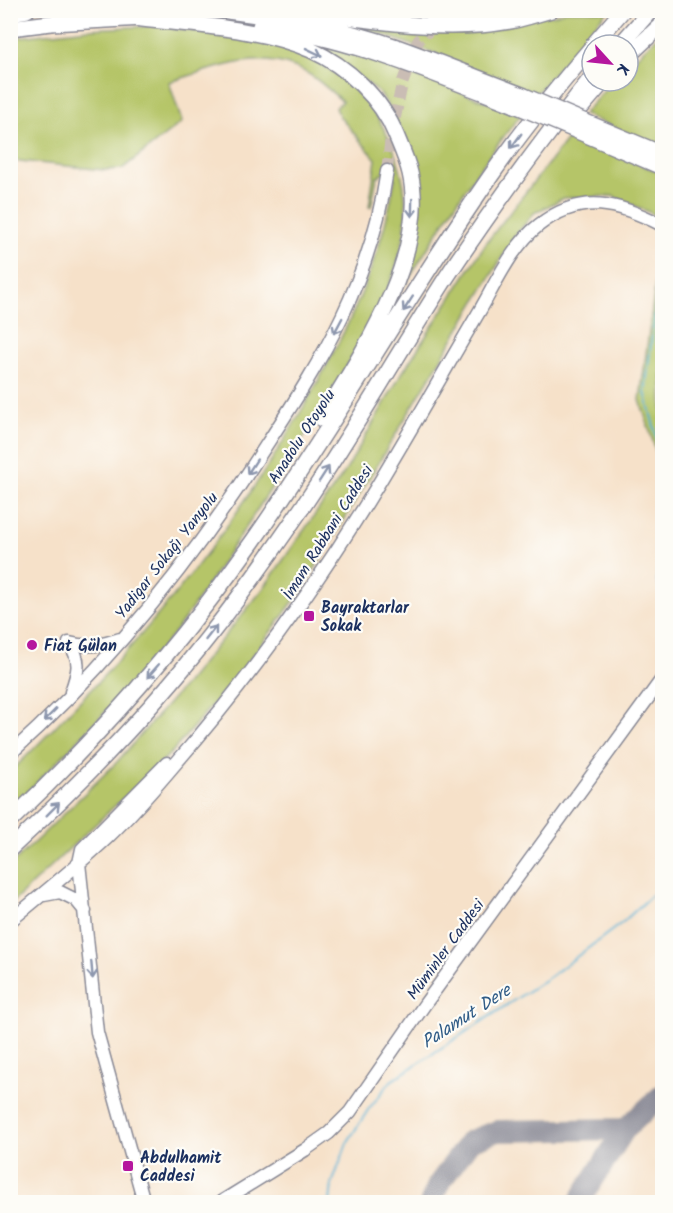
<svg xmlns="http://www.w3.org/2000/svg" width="673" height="1213" font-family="Kalam,sans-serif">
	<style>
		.green { fill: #b5c568; stroke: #687a63; stroke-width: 1.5 }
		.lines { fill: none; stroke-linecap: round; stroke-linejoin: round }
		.stream { stroke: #56b0d4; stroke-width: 2 }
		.taxiway { stroke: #888894; stroke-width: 22 }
		.secondary-tunnel { stroke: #cabdb4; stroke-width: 12; stroke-dasharray: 12 6; stroke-linecap: butt }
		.secondary-casing { stroke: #888894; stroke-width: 15 }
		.highway-casing { stroke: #888894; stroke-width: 18 }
		.secondary { stroke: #fff; stroke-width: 12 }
		.highway { stroke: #fff; stroke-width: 15 }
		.highway-bridge-casing { stroke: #888894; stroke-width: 18; stroke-linecap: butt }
		.highway-bridge { stroke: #fff; stroke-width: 15 }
		.oneway { stroke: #8d97ae }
		.poi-dot { fill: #b5179e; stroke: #fdfcf7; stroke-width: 2 }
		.labels { text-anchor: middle; stroke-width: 4.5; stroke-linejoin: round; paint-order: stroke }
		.street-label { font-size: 16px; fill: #1b2f5e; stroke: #fdfcf7 }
		.poi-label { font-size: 16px; font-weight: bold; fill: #1b2f5e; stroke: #fdfcf7; text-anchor: start }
		.water-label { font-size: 18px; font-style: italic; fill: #305c87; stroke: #fdfcf7 }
	</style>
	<rect width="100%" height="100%" fill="#fdfcf7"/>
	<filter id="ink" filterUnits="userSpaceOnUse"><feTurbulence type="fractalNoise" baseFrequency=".0167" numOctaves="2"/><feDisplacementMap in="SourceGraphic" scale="12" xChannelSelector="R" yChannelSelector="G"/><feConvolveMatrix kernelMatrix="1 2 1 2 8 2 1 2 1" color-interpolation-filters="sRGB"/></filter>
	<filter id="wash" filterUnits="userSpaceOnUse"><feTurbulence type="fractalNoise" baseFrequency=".008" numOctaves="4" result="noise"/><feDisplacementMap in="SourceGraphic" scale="24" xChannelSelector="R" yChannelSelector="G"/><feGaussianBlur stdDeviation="1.35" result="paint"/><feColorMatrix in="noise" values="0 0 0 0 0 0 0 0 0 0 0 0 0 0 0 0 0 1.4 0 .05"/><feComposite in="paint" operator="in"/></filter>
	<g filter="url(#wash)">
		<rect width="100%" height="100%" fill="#f6e1c9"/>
		<path class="green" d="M432,10L437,11H534C476,25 415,17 356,11Z
			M565,11H607L536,94L437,56V54L381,34L349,26V23L554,15Z
			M153,26C213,34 284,37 335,73C383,107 411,170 405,228C400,278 363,338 338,381C305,438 268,494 231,549C213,576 196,605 176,630C126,694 67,751 11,809V771C34,750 55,726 77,704C168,611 243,514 307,401C349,327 380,264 395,179L391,174L381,173L379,177H377L371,207H369L376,159L340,117L336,108L342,101C328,89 314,75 297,68C254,50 211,70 169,82L182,122L122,169L104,170L11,160V38L88,29Z
			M662,32V149L583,114L613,81H628V65Z
			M310,43C382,61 451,88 521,115C477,168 441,226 405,285L416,248L419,211L416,169L406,139L382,96L370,85Z
			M569,137L662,173V218L613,196L564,198L534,213L515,236L302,590L246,665L173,751L11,904V865L116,763L187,682L263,589L346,470L399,378L486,243Z
			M662,233V471L640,400Z"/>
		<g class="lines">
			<path class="stream" d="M662,257L645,392L662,458
				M662,512L657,581L662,593
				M330,1202L332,1184L347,1143L368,1110L391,1081L551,976L623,922L662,886"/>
			<path class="taxiway" d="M625,1129L662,1095
				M431,1202L438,1185L470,1141L497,1131L625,1129L579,1202"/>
		</g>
	</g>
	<g filter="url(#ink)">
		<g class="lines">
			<path class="secondary-tunnel" d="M387,171L391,136L402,84L418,41L450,10"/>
			<g class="secondary-casing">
				<path id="secondary" d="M69,643C82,661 78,672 71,692
					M69,643C88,648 102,645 120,639
					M10,754C109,665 194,558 265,447C324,357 371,280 387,171
					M44,895L60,892L76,900L85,911
					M10,921C43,894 76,867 107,838C131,815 154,789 176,763C248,681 310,594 368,501C406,439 442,375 479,312C496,283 512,246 539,225C581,192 619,203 662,225
					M144,1202L97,1032L79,863L82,849L167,763
					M221,1202L305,1150L329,1133L350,1112L425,1004L662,679"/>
			</g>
			<g class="highway-casing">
				<path id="highway" d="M219,10C278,17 338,27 394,46C437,61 479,79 522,95
					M295,10C365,19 441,34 511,21C525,18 538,14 551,10
					M10,13L27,10
					M133,18C190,25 259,27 311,50C347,66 382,99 396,135C401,147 407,160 410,173C429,253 362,354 322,419
					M260,26C349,37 432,73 515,105
					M10,28L51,23L144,18
					M593,45L623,10
					M620,45L651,10
					M628,56L662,24
					M573,117L604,81
					M583,121L662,154
					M575,130L662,167
					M10,821C100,736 182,642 253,541C336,423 407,296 490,177C521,132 556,89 592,47
					M10,849C81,783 150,712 210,635C243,593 274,549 304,505C354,431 398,353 446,278C492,208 541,142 592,77"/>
			</g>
			<use href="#secondary" class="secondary"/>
			<use href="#highway" class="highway"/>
			<g class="highway-bridge-casing">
				<path id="highway-bridge" d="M522,95L583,121
					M515,105L575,130"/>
			</g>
			<use href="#highway-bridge" class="highway-bridge"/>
		</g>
		<defs><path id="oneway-shaft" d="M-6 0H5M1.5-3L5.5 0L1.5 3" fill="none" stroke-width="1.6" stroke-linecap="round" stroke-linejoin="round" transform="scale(1.5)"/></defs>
		<g class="oneway">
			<use href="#oneway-shaft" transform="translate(314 52) rotate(26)"/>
			<use href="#oneway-shaft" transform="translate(516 141) rotate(126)"/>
			<use href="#oneway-shaft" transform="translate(412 208) rotate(91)"/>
			<use href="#oneway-shaft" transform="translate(408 304) rotate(123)"/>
			<use href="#oneway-shaft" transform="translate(338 326) rotate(118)"/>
			<use href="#oneway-shaft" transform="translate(252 467) rotate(123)"/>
			<use href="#oneway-shaft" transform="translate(324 474) rotate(-57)"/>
			<use href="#oneway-shaft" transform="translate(211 633) rotate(-52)"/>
			<use href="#oneway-shaft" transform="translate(153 671) rotate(131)"/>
			<use href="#oneway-shaft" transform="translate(50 715) rotate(135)"/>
			<use href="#oneway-shaft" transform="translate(53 809) rotate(-45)"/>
			<use href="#oneway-shaft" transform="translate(92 970) rotate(85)"/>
		</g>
	</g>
	<g class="poi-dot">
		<rect x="303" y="610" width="12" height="12" rx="3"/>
		<circle cx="32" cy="645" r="6"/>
		<rect x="122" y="1160" width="12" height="12" rx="3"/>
	</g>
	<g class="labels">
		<g class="street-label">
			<text transform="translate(301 436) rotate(-57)" y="6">Anadolu Otoyolu</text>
			<text transform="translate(327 532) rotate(-58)" y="6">İmam Rabbani Caddesi</text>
			<text transform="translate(166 555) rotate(-52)" y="6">Yadigar Sokağı Yanyolu</text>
			<text transform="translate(445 949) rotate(-54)" y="6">Müminler Caddesi</text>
		</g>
		<g class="poi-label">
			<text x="321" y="613">Bayraktarlar<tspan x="321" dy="18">Sokak</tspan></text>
			<text x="44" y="651">Fiat Gülan</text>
			<text x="140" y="1163">Abdulhamit<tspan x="140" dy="18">Caddesi</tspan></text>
		</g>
		<g class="water-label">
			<text transform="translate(466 1016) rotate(-33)" y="6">Palamut Dere</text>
		</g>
	</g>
	<rect width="673" height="1213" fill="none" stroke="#fdfcf7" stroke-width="36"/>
	<g transform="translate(610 63) rotate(117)"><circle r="28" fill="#fdfcf7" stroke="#a3aaba" stroke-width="1.5"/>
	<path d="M0-4.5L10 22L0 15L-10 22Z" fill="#b5179e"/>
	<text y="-9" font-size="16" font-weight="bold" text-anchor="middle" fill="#1b2f5e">K</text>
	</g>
</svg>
